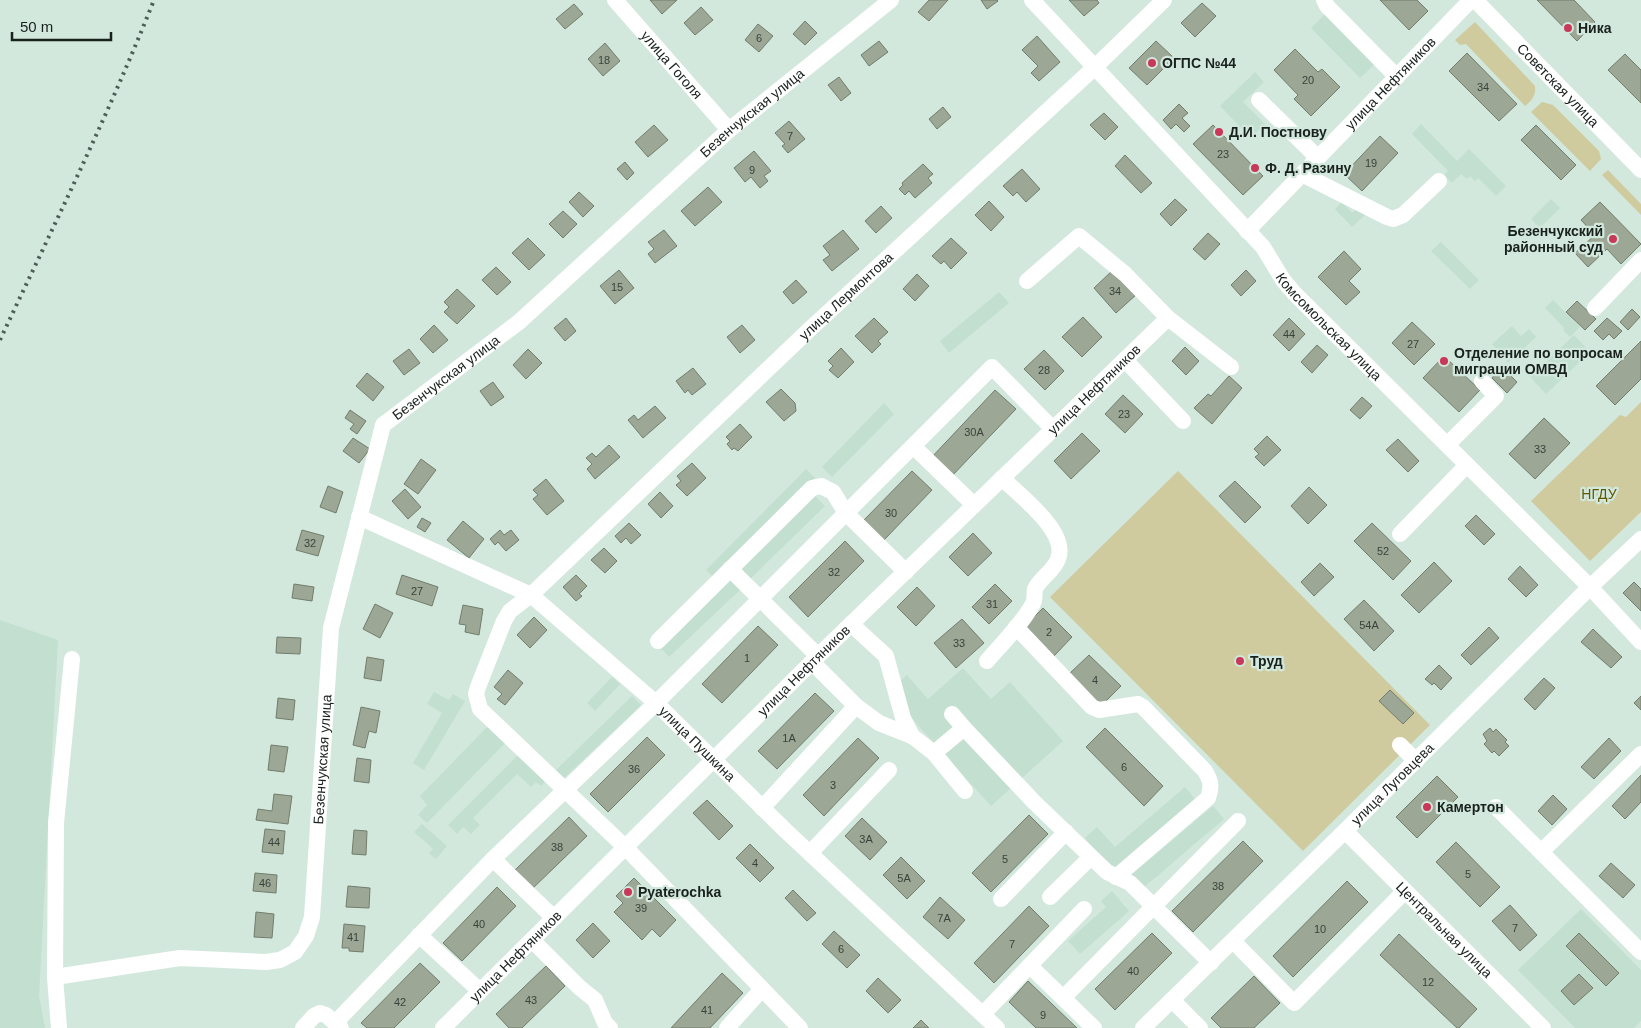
<svg xmlns="http://www.w3.org/2000/svg" width="1641" height="1028" font-family="Arial,sans-serif">
	<style>
		.built { fill: #c2dfd0 }
		.green { fill: #cfcb9f }
		.building { fill: #9ca796; stroke: #727d6c }
		.lines { fill: none; stroke-linecap: round; stroke-linejoin: round }
		.minor { stroke: #fff; stroke-width: 16 }
		.rail { stroke: #4f5b55; stroke-width: 4; stroke-dasharray: 2.5 5; stroke-linecap: butt }
		.poi-dot { fill: #c83859; stroke: #d2e8dd; stroke-width: 2 }
		.labels { text-anchor: middle; stroke-width: 4.5; stroke-linejoin: round; paint-order: stroke }
		.number-label { font-size: 11px; fill: #3a423b }
		.poi-label { font-size: 14px; font-weight: bold; fill: #19211d; stroke: #d2e8dd; text-anchor: start }
		.street-label { font-size: 14px; fill: #19211d; stroke: #d2e8dd }
		.park-label { font-size: 14px; fill: #615900; stroke: #d2e8dd }
	</style>
	<rect width="100%" height="100%" fill="#d2e8dd"/>
	<path class="built" d="M1326,13L1376,63L1360,78L1311,28Z
		M1255,72L1264,82L1243,102L1265,124L1251,138L1220,106Z
		M1421,124L1457,161L1469,149L1506,186L1496,196L1478,178L1475,181L1470,176L1467,179L1461,174L1452,183L1444,175L1448,171L1412,134Z
		M1551,199L1560,208L1540,228L1531,219Z
		M1342,202L1352,213L1358,208L1365,215L1352,227L1335,209Z
		M1441,242L1479,280L1470,289L1431,251Z
		M999,292L1009,303L949,353L940,341Z
		M1553,300L1580,327L1570,337L1563,330L1564,328L1545,308Z
		M1512,326L1521,336L1529,329L1536,337L1508,363L1492,344Z
		M1574,335L1590,352L1546,394L1530,377Z
		M884,403L894,414L832,477L822,467Z
		M806,469L815,478L716,579L706,570Z
		M814,495L825,506L748,581L737,570Z
		M731,577L742,588L669,657L659,646Z
		M0,620L58,640L39,996L45,1028H0Z
		M963,668L991,699L1010,682L1063,741L991,806L888,692L907,675L928,699Z
		M612,677L620,684L595,711L587,703Z
		M434,692L449,700L453,694L465,701L424,770L413,763L442,713L427,704Z
		M632,696L641,705L564,778L556,770Z
		M490,724L507,741L427,823L418,815L427,805L420,796Z
		M520,753L547,780L541,786L536,782L531,787L517,774L473,818L480,825L471,834L463,827L457,834L448,825Z
		M1185,787L1196,800L1114,871L1085,838L1097,827L1115,847Z
		M1213,806L1224,819L1142,889L1131,875Z
		M422,824L447,846L436,859L429,853L433,849L414,832Z
		M1112,891L1129,911L1080,954L1068,941L1106,907L1101,901Z
		M1581,909L1641,970V1021L1634,1028H1575L1518,970Z"/>
	<path class="green" d="M1475,22L1535,86C1536,96 1532,100 1525,106L1466,44L1460,45L1455,40Z
		M1542,102L1553,105L1599,151L1601,159L1590,171L1531,112Z
		M1608,170L1641,204V215L1602,175Z
		M1641,402V512L1590,561L1531,501L1620,415L1626,417Z
		M1178,471L1430,725L1303,851L1050,597Z"/>
	<path class="building" d="M650,0H677L662,14Z
		M929,0H948L929,21L918,12Z
		M981,0H997L998,1L987,9Z
		M1069,0H1097L1099,3L1084,16Z
		M1380,0H1417L1428,11L1409,30Z
		M1537,0H1574L1595,22L1577,41Z
		M1202,3L1216,16L1195,37L1181,23Z
		M574,4L583,14L565,29L556,19Z
		M701,7L713,20L695,35L684,23Z
		M805,21L817,33L805,45L793,34Z
		M758,24L773,36L759,52L745,40Z
		M1037,36L1060,62L1039,81L1031,73L1038,66L1022,50Z
		M879,41L888,52L869,66L861,55Z
		M1156,41L1174,58L1147,85L1129,68Z
		M605,43L620,61L603,76L588,59Z
		M1295,49L1318,72L1322,69L1340,87L1311,116L1294,99L1298,95L1274,70Z
		M1467,53L1517,104L1499,121L1449,71Z
		M1625,54L1641,70V103L1608,70Z
		M839,77L851,93L841,101L828,85Z
		M1179,104L1188,113L1182,118L1190,126L1184,132L1176,124L1171,129L1163,120Z
		M943,107L951,117L937,129L929,119Z
		M1104,113L1118,127L1105,140L1090,125Z
		M789,121L805,139L788,153L782,146L785,144L775,133Z
		M654,125L668,140L648,157L635,142Z
		M1213,125L1263,176L1243,195L1193,144Z
		M1536,125L1576,165L1561,180L1521,140Z
		M1380,136L1398,153L1362,191L1344,174Z
		M754,151L771,171L764,176L768,181L760,188L751,177L745,182L734,168Z
		M1125,155L1152,183L1141,193L1115,166Z
		M625,162L634,173L627,180L617,169Z
		M923,164L933,174L928,178L932,183L915,198L909,191L905,195L899,189L903,185L902,183Z
		M1022,169L1040,189L1026,202L1017,192L1013,196L1003,186Z
		M708,187L722,202L695,226L681,211Z
		M579,192L594,206L583,217L569,202Z
		M1175,199L1187,210L1171,226L1160,214Z
		M989,201L1004,217L991,231L975,215Z
		M1600,202L1641,244L1621,264L1607,249L1588,267L1575,253L1595,235L1581,220Z
		M881,206L892,218L876,233L865,221Z
		M563,211L577,224L563,238L549,224Z
		M664,230L677,246L655,263L648,254L654,249L648,242Z
		M843,230L859,249L832,271L823,260L830,255L823,246Z
		M1208,233L1220,244L1205,260L1193,249Z
		M528,238L545,255L529,270L512,253Z
		M951,238L967,253L951,269L944,261L941,264L932,256Z
		M1344,251L1361,269L1349,281L1360,292L1346,305L1318,277Z
		M496,267L511,282L497,295L482,280Z
		M1114,269L1137,294L1116,313L1094,288Z
		M619,270L634,288L615,304L600,286Z
		M1246,270L1256,281L1241,296L1231,285Z
		M917,274L929,286L915,301L903,289Z
		M796,280L807,292L793,304L783,292Z
		M457,289L475,306L457,324L444,312L449,307L444,302Z
		M1577,301L1596,319L1585,330L1566,312Z
		M1632,309L1640,317L1628,330L1620,322Z
		M1083,317L1102,337L1082,357L1062,337Z
		M566,318L576,331L565,341L554,328Z
		M874,318L888,332L878,341L881,344L872,353L855,336Z
		M1289,318L1305,334L1289,351L1273,335Z
		M1607,318L1622,331L1614,339L1609,334L1603,340L1594,331Z
		M1412,322L1435,344L1414,365L1392,343Z
		M434,325L448,340L433,353L420,339Z
		M742,325L755,340L740,353L727,337Z
		M1641,341V379L1615,405L1596,386Z
		M1317,345L1328,355L1312,373L1301,362Z
		M1185,347L1199,361L1186,375L1172,361Z
		M841,348L854,362L838,378L829,370L833,366L828,361Z
		M409,349L420,363L404,375L393,361Z
		M528,349L542,363L526,379L513,365Z
		M1044,350L1064,371L1045,390L1024,369Z
		M1444,356L1480,390L1459,412L1423,378Z
		M1502,367L1517,382L1507,393L1492,378Z
		M693,368L706,384L692,395L688,390L685,393L676,381Z
		M367,373L384,387L373,401L356,386Z
		M1229,376L1242,388L1212,424L1194,408L1208,394L1211,396Z
		M493,382L504,397L491,406L480,391Z
		M781,389L795,403L796,411L784,421L766,402Z
		M995,390L1016,409L950,478L930,459Z
		M1123,395L1143,414L1125,433L1105,414Z
		M1362,397L1372,406L1360,419L1350,410Z
		M655,406L666,418L643,438L628,420L634,415L638,420Z
		M350,410L366,421L357,434L350,429L354,424L345,418Z
		M1544,418L1570,443L1535,479L1509,454Z
		M740,424L752,437L738,451L734,448L732,450L727,444L730,441L726,437Z
		M1082,433L1100,451L1071,479L1054,461Z
		M1267,436L1281,450L1264,466L1255,457L1259,454L1254,449Z
		M353,438L370,449L359,463L343,451Z
		M1398,439L1419,461L1408,472L1386,450Z
		M609,445L620,457L595,479L587,469L592,464L586,458L592,453L596,457Z
		M421,459L436,470L418,494L404,484Z
		M692,463L706,478L687,496L676,485L681,481L677,476Z
		M912,471L932,490L884,540L864,520Z
		M546,479L564,501L547,515L533,499L538,495L533,490Z
		M1235,481L1261,507L1245,523L1219,496Z
		M328,486L343,492L336,513L320,507Z
		M1309,487L1327,505L1308,524L1291,506Z
		M405,489L421,507L408,519L392,501Z
		M660,492L673,506L661,518L648,504Z
		M1476,515L1495,534L1484,545L1465,526Z
		M422,518L431,523L425,532L417,527Z
		M463,521L484,539L469,558L447,540Z
		M629,523L641,535L631,544L626,538L621,543L615,536Z
		M1372,523L1411,561L1393,580L1354,541Z
		M302,530L324,536L318,556L296,550Z
		M500,530L504,535L511,530L519,540L506,551L498,542L495,545L490,539Z
		M973,533L992,553L968,576L949,557Z
		M845,541L864,561L808,617L789,597Z
		M604,548L617,561L605,573L591,560Z
		M1434,562L1452,581L1419,613L1401,595Z
		M1320,563L1334,577L1314,596L1301,582Z
		M1520,566L1538,585L1526,597L1508,579Z
		M402,575L438,587L432,606L396,594Z
		M576,575L587,586L579,594L582,596L576,601L563,587Z
		M1634,582L1641,589V611L1623,593Z
		M294,584L314,587L312,601L292,598Z
		M995,584L1012,601L989,624L972,607Z
		M917,587L935,606L916,626L897,607Z
		M1364,600L1394,631L1374,651L1344,619Z
		M375,604L393,613L380,638L363,629Z
		M463,605L483,609L479,635L465,632L466,625L459,624Z
		M1043,608L1072,637L1054,656L1025,626Z
		M534,617L547,630L530,648L517,635Z
		M962,619L984,643L956,668L934,643Z
		M758,626L778,645L722,703L702,684Z
		M1489,627L1499,638L1471,665L1461,655Z
		M1593,629L1622,657L1611,668L1581,642Z
		M277,637L301,638L300,654L276,653Z
		M1089,655L1121,686L1101,706L1069,674Z
		M367,657L384,660L381,681L364,678Z
		M1439,665L1452,678L1441,690L1434,683L1432,685L1425,679Z
		M508,670L523,683L505,705L497,699L502,694L494,687Z
		M1544,678L1555,688L1535,710L1524,699Z
		M1390,690L1414,713L1403,724L1379,701Z
		M815,693L834,711L777,769L758,751Z
		M1641,696V710L1634,703Z
		M278,698L295,700L293,720L276,718Z
		M361,707L380,711L376,733L369,731L365,748L353,745Z
		M1105,728L1163,786L1144,806L1086,747Z
		M1490,728L1493,732L1496,729L1507,740L1505,742L1509,746L1499,756L1494,751L1492,753L1484,744L1487,741L1483,734Z
		M647,737L665,755L608,812L590,794Z
		M858,738L879,758L824,816L803,795Z
		M1609,738L1621,751L1594,779L1581,767Z
		M271,745L288,747L284,772L268,770Z
		M357,758L371,760L369,783L354,781Z
		M1641,775V802L1625,819L1612,806Z
		M1437,776L1458,797L1417,838L1396,817Z
		M274,794L292,796L288,824L256,820L258,809L272,811Z
		M1553,795L1567,809L1552,825L1538,811Z
		M707,800L733,826L719,840L693,813Z
		M1029,815L1048,834L991,892L972,873Z
		M569,817L587,836L531,890L513,872Z
		M862,818L887,842L870,860L845,836Z
		M265,829L285,831L283,854L262,852Z
		M354,830L367,831L366,855L352,854Z
		M1243,841L1263,861L1193,932L1172,911Z
		M1456,842L1500,887L1480,907L1436,862Z
		M750,844L774,868L760,882L736,858Z
		M901,857L925,881L907,899L883,875Z
		M1611,863L1635,885L1623,898L1599,876Z
		M255,873L277,875L276,893L253,891Z
		M634,878L676,920L660,937L652,929L642,940L614,912L623,903L616,896Z
		M1347,881L1368,902L1293,977L1273,956Z
		M348,886L370,888L369,908L346,907Z
		M497,887L516,906L462,961L443,943Z
		M793,890L816,913L807,921L785,898Z
		M940,897L965,920L948,939L923,917Z
		M1510,905L1537,935L1520,951L1492,921Z
		M1029,906L1049,926L994,983L974,963Z
		M256,912L274,914L272,938L254,937Z
		M593,923L610,941L593,958L576,940Z
		M344,924L365,926L363,952L349,951V948H342Z
		M834,931L860,955L847,968L822,944Z
		M1152,933L1172,953L1115,1010L1095,989Z
		M1579,933L1619,973L1606,986L1566,946Z
		M1399,934L1477,1009L1459,1028H1457L1380,955Z
		M420,963L440,982L394,1028H367L361,1023Z
		M546,966L565,986L522,1028H509L496,1014Z
		M722,973L743,993L710,1028H671Z
		M1579,974L1593,988L1574,1005L1561,991Z
		M1254,976L1280,1003L1254,1028H1221L1211,1018Z
		M878,978L901,1000L888,1013L866,991Z
		M1028,981L1077,1028H1036L1009,1002Z
		M921,1020L929,1028H913Z"/>
	<g class="lines">
		<g class="minor">
			<path id="s1" d="M615,0L729,130"/>
			<path id="s2" d="M1032,0L1263,247L1283,280L1294,293L1590,587L1641,642"/>
			<path d="M1324,0L1327,6L1397,77"/>
			<path id="s3" d="M1475,0L1641,170"/>
			<path d="M1259,100L1318,158"/>
			<path d="M1302,174L1387,217L1393,219L1403,215L1439,181"/>
			<path id="s4" d="M1247,231L1471,0"/>
			<path d="M1027,281L1079,236L1125,274L1168,318L1231,367"/>
			<path d="M1595,308L1641,260"/>
			<path d="M1125,360L1183,421"/>
			<path d="M1447,445L1496,396L1482,381"/>
			<path d="M913,446L974,505"/>
			<path id="s5" d="M359,517L531,595L656,703L786,831L997,1028"/>
			<path d="M1400,534L1467,465"/>
			<path d="M730,569L818,656"/>
			<path d="M851,624L886,656L903,718L912,736L934,753L964,728L952,714"/>
			<path d="M1016,627L1092,707L1099,710L1138,704L1143,707L1205,771C1211,781 1212,787 1208,798L1116,877"/>
			<path d="M658,641L812,488L821,486L833,492L846,513L906,572"/>
			<path d="M987,661C999,647 1029,616 1034,601C1035,597 1034,593 1035,589C1040,578 1054,571 1058,559C1069,532 1019,495 1002,478"/>
			<path d="M856,706L879,723L912,736"/>
			<path d="M964,728L1035,803L1107,872L1130,883L1211,963"/>
			<path d="M1400,745L1416,761"/>
			<path d="M934,753L965,791"/>
			<path d="M1496,807L1641,952"/>
			<path d="M762,808L856,706L812,662"/>
			<path id="s6" d="M1345,831L1543,1028"/>
			<path d="M1541,852L1641,754"/>
			<path d="M810,853L889,770"/>
			<path d="M493,859L554,918"/>
			<path d="M1050,897L1091,857"/>
			<path d="M1001,899L1066,832"/>
			<path d="M419,935L480,991"/>
			<path d="M532,940L579,987L595,1000L605,1023L610,1028"/>
			<path d="M1233,941L1294,1003L1405,891"/>
			<path d="M1030,966L1063,998"/>
			<path id="s7" d="M55,977L180,958L266,962L280,960L295,952L306,936L312,917L331,628L383,425L519,322L729,130L891,0"/>
			<path d="M1172,1000L1200,1028"/>
			<path d="M983,1014L1084,909"/>
			<path d="M335,1023L493,859L656,703L992,367L1053,429"/>
			<path d="M59,1028L55,977L56,823L72,659"/>
			<path d="M303,1028L314,1016L320,1013L326,1015L341,1028"/>
			<path id="s8" d="M443,1028L818,656L1168,318"/>
			<path d="M727,1028L762,989"/>
			<path id="s9" d="M800,1028L626,848L480,709L476,694L478,687L504,621L510,611L531,595L810,329L1094,68L1164,0"/>
			<path d="M1094,1028L1063,998L1238,821"/>
			<path id="s10" d="M1143,1028L1345,831L1590,587L1641,539"/>
		</g>
		<path class="rail" d="M0,340C53,227 108,116 154,0"/>
	</g>
	<g class="poi-dot">
		<circle cx="1568" cy="28" r="5"/>
		<circle cx="1152" cy="63" r="5"/>
		<circle cx="1219" cy="132" r="5"/>
		<circle cx="1255" cy="168" r="5"/>
		<circle cx="1613" cy="239" r="5"/>
		<circle cx="1444" cy="361" r="5"/>
		<circle cx="1240" cy="661" r="5"/>
		<circle cx="1427" cy="807" r="5"/>
		<circle cx="628" cy="892" r="5"/>
	</g>
	<g class="labels">
		<g class="number-label">
			<text x="759" y="42">6</text>
			<text x="604" y="64">18</text>
			<text x="1308" y="84">20</text>
			<text x="1483" y="91">34</text>
			<text x="790" y="140">7</text>
			<text x="1223" y="158">23</text>
			<text x="1371" y="167">19</text>
			<text x="752" y="174">9</text>
			<text x="617" y="291">15</text>
			<text x="1115" y="295">34</text>
			<text x="1289" y="338">44</text>
			<text x="1413" y="348">27</text>
			<text x="1044" y="374">28</text>
			<text x="1124" y="418">23</text>
			<text x="974" y="436">30А</text>
			<text x="1540" y="453">33</text>
			<text x="891" y="517">30</text>
			<text x="310" y="547">32</text>
			<text x="1383" y="555">52</text>
			<text x="834" y="576">32</text>
			<text x="417" y="595">27</text>
			<text x="992" y="608">31</text>
			<text x="1369" y="629">54А</text>
			<text x="1049" y="636">2</text>
			<text x="959" y="647">33</text>
			<text x="747" y="662">1</text>
			<text x="1095" y="684">4</text>
			<text x="789" y="742">1А</text>
			<text x="1124" y="771">6</text>
			<text x="634" y="773">36</text>
			<text x="833" y="789">3</text>
			<text x="866" y="843">3А</text>
			<text x="274" y="846">44</text>
			<text x="557" y="851">38</text>
			<text x="1005" y="863">5</text>
			<text x="755" y="867">4</text>
			<text x="1468" y="878">5</text>
			<text x="904" y="882">5А</text>
			<text x="265" y="887">46</text>
			<text x="1218" y="890">38</text>
			<text x="641" y="912">39</text>
			<text x="944" y="922">7А</text>
			<text x="479" y="928">40</text>
			<text x="1515" y="932">7</text>
			<text x="1320" y="933">10</text>
			<text x="353" y="941">41</text>
			<text x="1012" y="948">7</text>
			<text x="841" y="953">6</text>
			<text x="1133" y="975">40</text>
			<text x="1428" y="986">12</text>
			<text x="531" y="1004">43</text>
			<text x="400" y="1006">42</text>
			<text x="707" y="1014">41</text>
			<text x="1043" y="1019">9</text>
		</g>
		<g class="poi-label">
			<text x="1578" y="33">Ника</text>
			<text x="1162" y="68">ОГПС №44</text>
			<text x="1229" y="137">Д.И. Постнову</text>
			<text x="1265" y="173">Ф. Д. Разину</text>
			<text x="1603" y="236" text-anchor="end">Безенчукский<tspan x="1603" dy="16">районный суд</tspan></text>
			<text x="1454" y="358">Отделение по вопросам<tspan x="1454" dy="16">миграции ОМВД</tspan></text>
			<text x="1250" y="666">Труд</text>
			<text x="1437" y="812">Камертон</text>
			<text x="638" y="897">Pyaterochka</text>
		</g>
		<g class="street-label">
			<text dy="5" stroke="none"><textPath href="#s1" startOffset="86">улица Гоголя</textPath></text>
			<text dy="5" stroke="none"><textPath href="#s4" startOffset="206">улица Нефтяников</textPath></text>
			<text dy="5" stroke="none"><textPath href="#s3" startOffset="119">Советская улица</textPath></text>
			<text dy="5" stroke="none"><textPath href="#s7" startOffset="1266">Безенчукская улица</textPath></text>
			<text dy="5" stroke="none"><textPath href="#s9" startOffset="1018">улица Лермонтова</textPath></text>
			<text dy="5" stroke="none"><textPath href="#s2" startOffset="442">Комсомольская улица</textPath></text>
			<text dy="5" stroke="none"><textPath href="#s7" startOffset="861">Безенчукская улица</textPath></text>
			<text dy="5" stroke="none"><textPath href="#s8" startOffset="912">улица Нефтяников</textPath></text>
			<text dy="5" stroke="none"><textPath href="#s8" startOffset="508">улица Нефтяников</textPath></text>
			<text dy="5" stroke="none"><textPath href="#s5" startOffset="412">улица Пушкина</textPath></text>
			<text dy="5" stroke="none"><textPath href="#s7" startOffset="441">Безенчукская улица</textPath></text>
			<text dy="5" stroke="none"><textPath href="#s10" startOffset="349">улица Луговцева</textPath></text>
			<text dy="5" stroke="none"><textPath href="#s6" startOffset="140">Центральная улица</textPath></text>
			<text dy="5" stroke="none"><textPath href="#s8" startOffset="102">улица Нефтяников</textPath></text>
		</g>
		<g class="park-label">
			<text x="1599" y="499">НГДУ</text>
		</g>
	</g>
	<path d="M12 32v8h99v-8" fill="none" stroke="#19211d" stroke-width="2.5"/>
	<text x="20" y="32" font-size="15" fill="#19211d" stroke="#d2e8dd" stroke-width="4" paint-order="stroke">50 m</text>
</svg>
